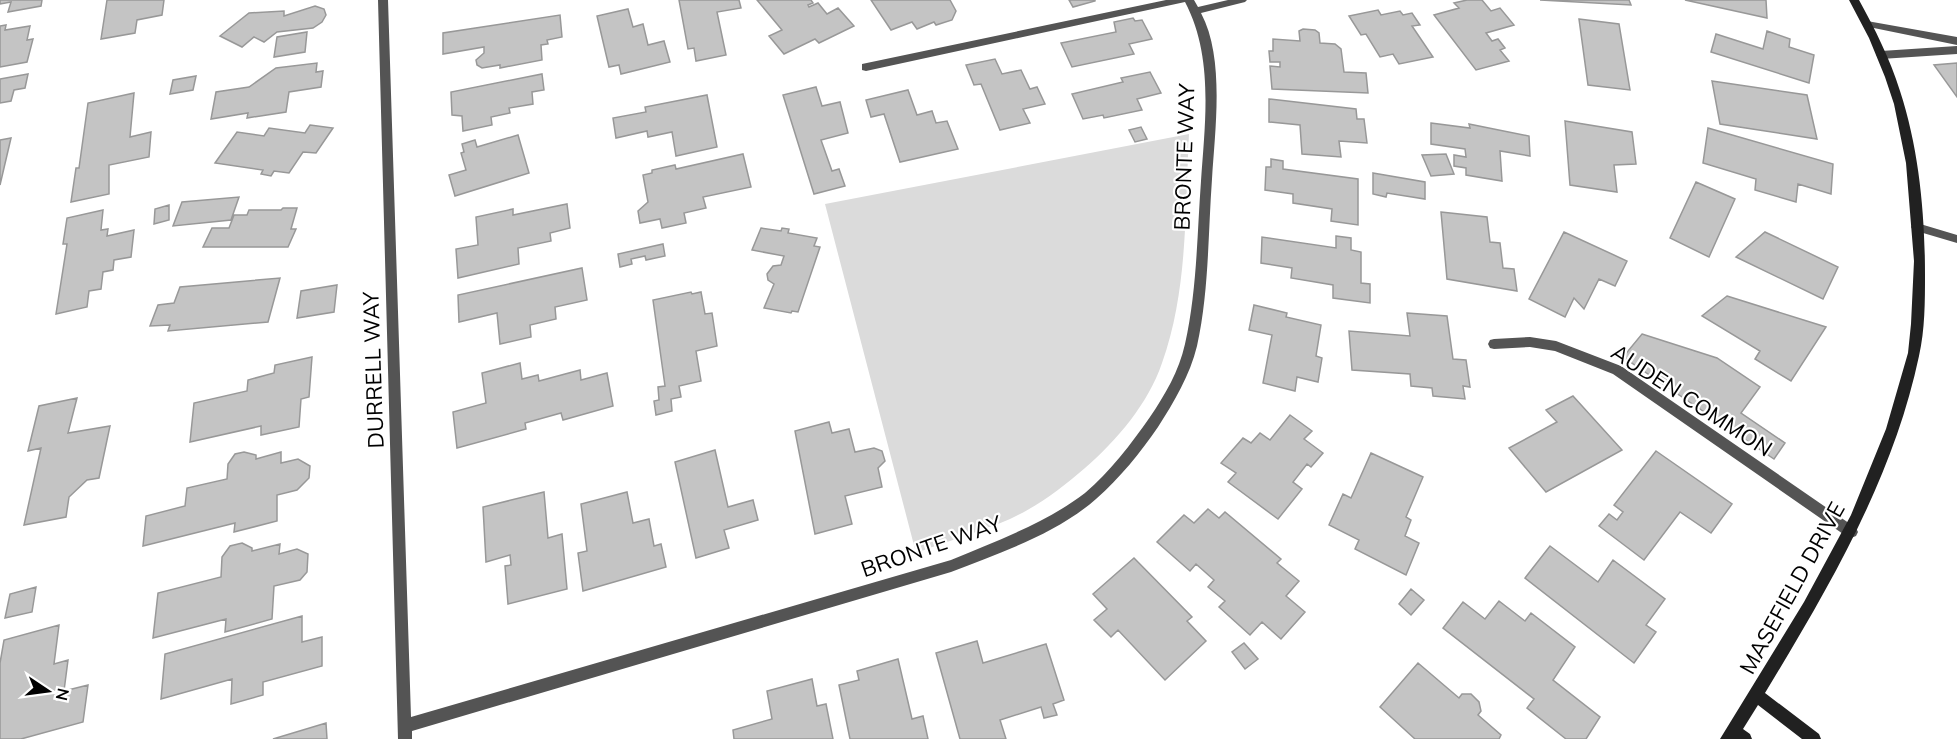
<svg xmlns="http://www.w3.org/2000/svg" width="1957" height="739" font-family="Mulish,sans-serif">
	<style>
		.green { fill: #dbdbdb }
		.building { fill: #c4c4c4; stroke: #989898; stroke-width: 1.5 }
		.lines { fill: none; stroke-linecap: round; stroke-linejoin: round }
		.lane { fill: #545454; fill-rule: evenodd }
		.street { fill: #545454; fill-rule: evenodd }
		.secondary { fill: #212121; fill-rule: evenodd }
		.labels { text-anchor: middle; stroke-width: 4.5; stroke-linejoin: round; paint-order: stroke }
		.street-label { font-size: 22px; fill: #000; stroke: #fff }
	</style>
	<rect width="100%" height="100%" fill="#fff"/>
	<path class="green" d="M1189,134C1185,209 1188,291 1162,363C1148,404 1117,440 1085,468C1062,488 1038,506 1010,519C980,532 947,541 916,553L825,204Z"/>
	<path class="building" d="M0,0H42L41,6L8,12L11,2L0,4Z
		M107,0H164L162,15L137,20L135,33L101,39Z
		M679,0H739L741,8L717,12L726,55L696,61L694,48L688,49Z
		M757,0H811L813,3L808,5L809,7L818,3L827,14L838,8L854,26L819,43L815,39L784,54L769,36L782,30Z
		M871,0H950L956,11L952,20L936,25L934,22L917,29L912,22L891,30Z
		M1069,0H1095V1L1073,7Z
		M1467,0H1482L1491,11L1500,8L1514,25L1486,33L1492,41L1498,39L1505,48L1500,50L1509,61L1476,70L1434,15L1459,8L1454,3Z
		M1540,0H1629L1631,5Z
		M1685,0H1766L1767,18Z
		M315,6L324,9L326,15L322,22L313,28L277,32L264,42L254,37L242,47L220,36L249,13L284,11V16Z
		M628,9L633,27L643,24L648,45L664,41L670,62L621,74L619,65L609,67L597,16Z
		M1378,10L1381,15L1400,11L1403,15L1412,13L1420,25L1412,26L1433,57L1399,64L1393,54L1380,57L1366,34L1361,35L1349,16Z
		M560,15L562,37L547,40L548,44L541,45L542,60L500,68V65L482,68L477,65L476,60L484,53V47L443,54V33Z
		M1133,18L1135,21L1142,20L1152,39L1129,44L1134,54L1072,67L1061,43L1116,32L1114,22Z
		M1579,19L1619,24L1630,90L1588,85Z
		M6,25L5,30L30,26L27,40L33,39L27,62L0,67V26Z
		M1303,29L1315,30L1319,33L1320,43L1335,44L1341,49L1344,72L1366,73L1368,93L1272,89L1270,66L1280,67V62H1270L1269,51H1273V39L1300,41L1299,31Z
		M1767,31L1790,39L1789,47L1814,55L1809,83L1711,52L1716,34L1763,49Z
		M307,32L305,52L274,57L277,37Z
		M995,59L1002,74L1021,70L1030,89L1037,87L1045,104L1023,109L1030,123L1000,130L981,84L974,85L966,65Z
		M317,63L316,72L323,71L321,87L289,92L286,112L247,118L248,113L211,119L216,92L249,87L276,68Z
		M1957,63V97L1934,65Z
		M1150,72L1161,93L1137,99L1142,110L1104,118L1103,115L1083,119L1072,94L1123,82L1121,78Z
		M28,74L25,88L14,90L11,101L0,103V79Z
		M542,74L544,90L532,92L533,104L509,108L510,113L491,117L492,125L463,131L462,116L452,115L451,92Z
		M196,76L193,90L170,94L173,80Z
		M1712,81L1807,95L1817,139L1720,124Z
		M816,87L822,106L840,102L848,133L821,140L832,171L839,169L845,186L814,194L783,95Z
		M908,90L917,115L932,111L936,123L947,121L958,149L900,162L884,114L871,117L866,100Z
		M134,93L130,137L151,132L149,157L109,165V194L71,202L76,168H79L88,103Z
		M707,95L717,147L676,156L672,132L648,137L647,131L616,138L613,118L646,112L645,107Z
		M1269,99L1356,109L1357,119H1364L1367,143L1339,141L1341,157L1302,154L1300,125L1269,122Z
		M1565,121L1632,132L1636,164L1614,165L1617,192L1570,185Z
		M1431,123L1470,128L1469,124L1529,136L1530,156L1500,151L1502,181L1466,175V168L1454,166V155L1466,157L1465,149L1431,144Z
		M310,125L333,128L316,153L303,152L289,173L274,171L271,176L261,174L263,170L215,163L237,132L264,136L269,128L305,133Z
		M1141,127L1147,139L1135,142L1129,130Z
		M1708,128L1833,164L1831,194L1798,184L1796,202L1755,190L1756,179L1703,163Z
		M518,135L529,173L455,196L449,175L466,170L461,153L464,152L462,144L475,140L477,147Z
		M11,138L0,185V140Z
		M743,154L751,187L703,197L706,208L684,213L686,223L662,228L660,219L640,223L638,211L648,202L643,175L652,173V170L675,165L676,169Z
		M1446,154L1454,174L1431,176L1422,155Z
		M1271,159L1283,161V169L1358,179V225L1331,221L1332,209L1293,203V194L1265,190L1266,167H1271Z
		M1373,173L1425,182V199L1387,193L1386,197L1373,194Z
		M1696,182L1735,199L1709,257L1670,238Z
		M239,197L231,220L173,226L182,202Z
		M567,204L570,228L550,233L551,241L518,248L519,264L458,278L456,249L478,245L476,217L513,209V215Z
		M169,205V220L154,224L155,209Z
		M283,208H297L291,229H296L288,247H203L212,228H229L234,215H247L249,210H281Z
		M103,210L101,230L108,229L107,236L134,230L131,257L114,260L113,270L103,272L101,289L89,291L87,307L56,314L67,244H63L67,218Z
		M1441,212L1487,217L1490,242L1500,243L1503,268L1514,269L1517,291L1447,279Z
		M761,228L781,231L782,228L789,229L788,233L817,238L814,246L820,247L798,312L792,311L791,313L764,308L774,284L768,280L767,274L773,266L781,265L784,256L752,250Z
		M1564,232L1627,261L1615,286L1599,279L1584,309L1574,298L1565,317L1529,299Z
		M1765,232L1838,267L1823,299L1736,257Z
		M1336,236L1351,238V250L1361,252V283L1370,284V303L1333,298V285L1291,278L1292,268L1261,263L1262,237L1336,248Z
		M663,244L665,256L646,260L645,256L631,259L632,264L620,267L618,254Z
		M582,268L587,300L555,307L556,319L530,325L531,337L500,344L497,313L459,322L458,295Z
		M280,278L268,322L168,331L170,325L150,326L158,305L174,303L180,287Z
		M337,285L334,312L297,318L301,291Z
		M691,292L692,294L701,292L705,314L712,313L717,346L696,351L701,381L679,386L681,397L671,399L672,411L656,415L654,401L659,400L658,387L665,386L653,300Z
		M1727,296L1826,327L1791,381L1755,359L1760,351L1702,316Z
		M1254,305L1287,313L1286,317L1321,325L1316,356L1322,358L1318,382L1297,377L1295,391L1263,383L1272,335L1249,330Z
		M1407,313L1447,316L1453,359L1466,360L1470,387L1463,386L1465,399L1433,396L1432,388L1411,386L1410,374L1352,370L1349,331L1410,336Z
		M1642,334L1717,358L1760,387L1741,413L1785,443L1774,459L1623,357Z
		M312,357L309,397L301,399L299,427L261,435V426L190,442L194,403L247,391L248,380L274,373L275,365Z
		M520,363L522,379L538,375L539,381L580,370L581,380L607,373L613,406L563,420L561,413L525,423L526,429L457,448L453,412L486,403L482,373Z
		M1573,396L1622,450L1546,492L1509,448L1557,422L1546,410Z
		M77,398L68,433L110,426L99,478L87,480L69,497L66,517L24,525L41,448L28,451L39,406Z
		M1290,415L1312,431L1304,439L1323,453L1311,467L1307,464L1293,482L1302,489L1278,519L1228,482L1236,473L1221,463L1243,438L1251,443L1260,433L1270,440Z
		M829,422L832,433L849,429L855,452L874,448L882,451L885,461L878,468L882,487L845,496L852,524L815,534L795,431Z
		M715,450L728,507L753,500L758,520L724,530L729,548L696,558L675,462Z
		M1656,451L1732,504L1711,533L1680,512L1644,560L1599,526L1609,514L1617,520L1623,512L1614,505Z
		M244,452L256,455V459L281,452V463L298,459L310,466L309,478L297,490L277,495V521L234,532L235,523L143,546L146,516L185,506L187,488L227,479L228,464L235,454Z
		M1371,453L1423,477L1406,517L1411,520L1405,536L1419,543L1406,575L1355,549L1359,540L1329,525L1343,494L1351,498Z
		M544,492L548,538L562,534L567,589L508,604L505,566L511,565L510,555L486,562L483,507Z
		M627,492L633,523L649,519L654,546L661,544L666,567L583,591L578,553L587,551L581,504Z
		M1208,509L1219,518L1225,512L1281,559L1277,563L1299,581L1286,596L1305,612L1281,639L1262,622L1250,635L1219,607L1225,601L1208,587L1214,580L1196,564L1190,571L1157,542L1184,515L1194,523Z
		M242,543L252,548V551L280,544L279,554L297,549L308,554L307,572L300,580L274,586L272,619L225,632L226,619L153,638L158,593L221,577L222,557L230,546Z
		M1550,546L1598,582L1613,560L1665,599L1646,625L1656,632L1634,663L1525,578Z
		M1134,558L1192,617L1187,621L1206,641L1165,680L1118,630L1111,637L1094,620L1107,609L1093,594Z
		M36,587L32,612L5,618L10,594Z
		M1411,589L1424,600L1411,615L1399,604Z
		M1499,601L1525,621L1531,613L1575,647L1553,680L1600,717L1586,739H1566L1527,708L1534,699L1443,628L1463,602L1485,619Z
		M302,616V642L322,637V666L263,682V695L231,704L232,679L161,699L165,654Z
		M59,625L54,664L68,660L64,691L88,685L83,722L21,739H0V663L4,640Z
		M977,641L983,663L1046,644L1064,700L1053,704L1057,715L1044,718L1041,707L1000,720L1006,739H960L936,653Z
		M1244,643L1258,659L1245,669L1232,652Z
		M898,659L912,719L923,716L928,739H850L839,685L859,680L857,671Z
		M1418,663L1459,698L1462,694H1471L1479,702L1481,711L1478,715L1501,735L1499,739H1415L1380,707Z
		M812,679L817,706L826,704L833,739H734L733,730L772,719L767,691Z
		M326,723L327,739H273Z"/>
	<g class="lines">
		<path class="lane" d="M1867,21L1957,37V45L1864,26L1862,24Z
			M1957,46V54L1881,59L1876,55L1881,51Z
			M1917,223L1957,235V243L1913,230L1911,227L1913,224Z"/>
		<path class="street" d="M378,0H388L411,717L951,560C996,541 1046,523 1085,493C1110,472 1131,444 1150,417C1165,395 1179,371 1185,344C1197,291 1197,235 1201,181C1205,122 1214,57 1185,2L866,71L862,70V64L1166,0H1194L1198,7L1228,0H1247L1245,2L1201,13C1225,58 1215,129 1212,179C1208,234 1209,292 1197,346C1190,375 1174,402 1158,427C1140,453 1120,478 1096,499C1056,534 1000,553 951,572L412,731V739H398Z
			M1530,337L1556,341L1621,366L1856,528L1858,532L1856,536L1851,538L1846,536L1613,374L1555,351L1530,347L1494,349L1490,348L1488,344L1490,340L1494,339Z"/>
		<path class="secondary" d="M1849,0H1859C1875,29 1890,59 1900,91C1919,149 1925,213 1925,275C1925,301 1925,330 1919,356C1893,479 1829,587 1765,693L1819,734L1821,739H1802L1758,705L1743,729L1750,734L1752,739H1720L1804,602L1851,515L1886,429L1908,353L1911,324L1914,261L1906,163L1894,104L1885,77L1869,38Z"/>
	</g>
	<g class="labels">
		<g class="street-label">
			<text transform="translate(1184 157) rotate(-88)" y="8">BRONTE WAY</text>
			<text transform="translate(373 370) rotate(-92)" y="8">DURRELL WAY</text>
			<text transform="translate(1692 400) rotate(33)" y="8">AUDEN COMMON</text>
			<text transform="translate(931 546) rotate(-19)" y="8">BRONTE WAY</text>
			<text transform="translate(1792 588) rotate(-61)" y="8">MASEFIELD DRIVE</text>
		</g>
	</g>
	<g transform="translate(48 691) rotate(103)" stroke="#ffffff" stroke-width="4.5" paint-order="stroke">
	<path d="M0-4.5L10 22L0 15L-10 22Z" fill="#000000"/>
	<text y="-9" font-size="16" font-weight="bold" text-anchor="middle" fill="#000000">N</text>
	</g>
</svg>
